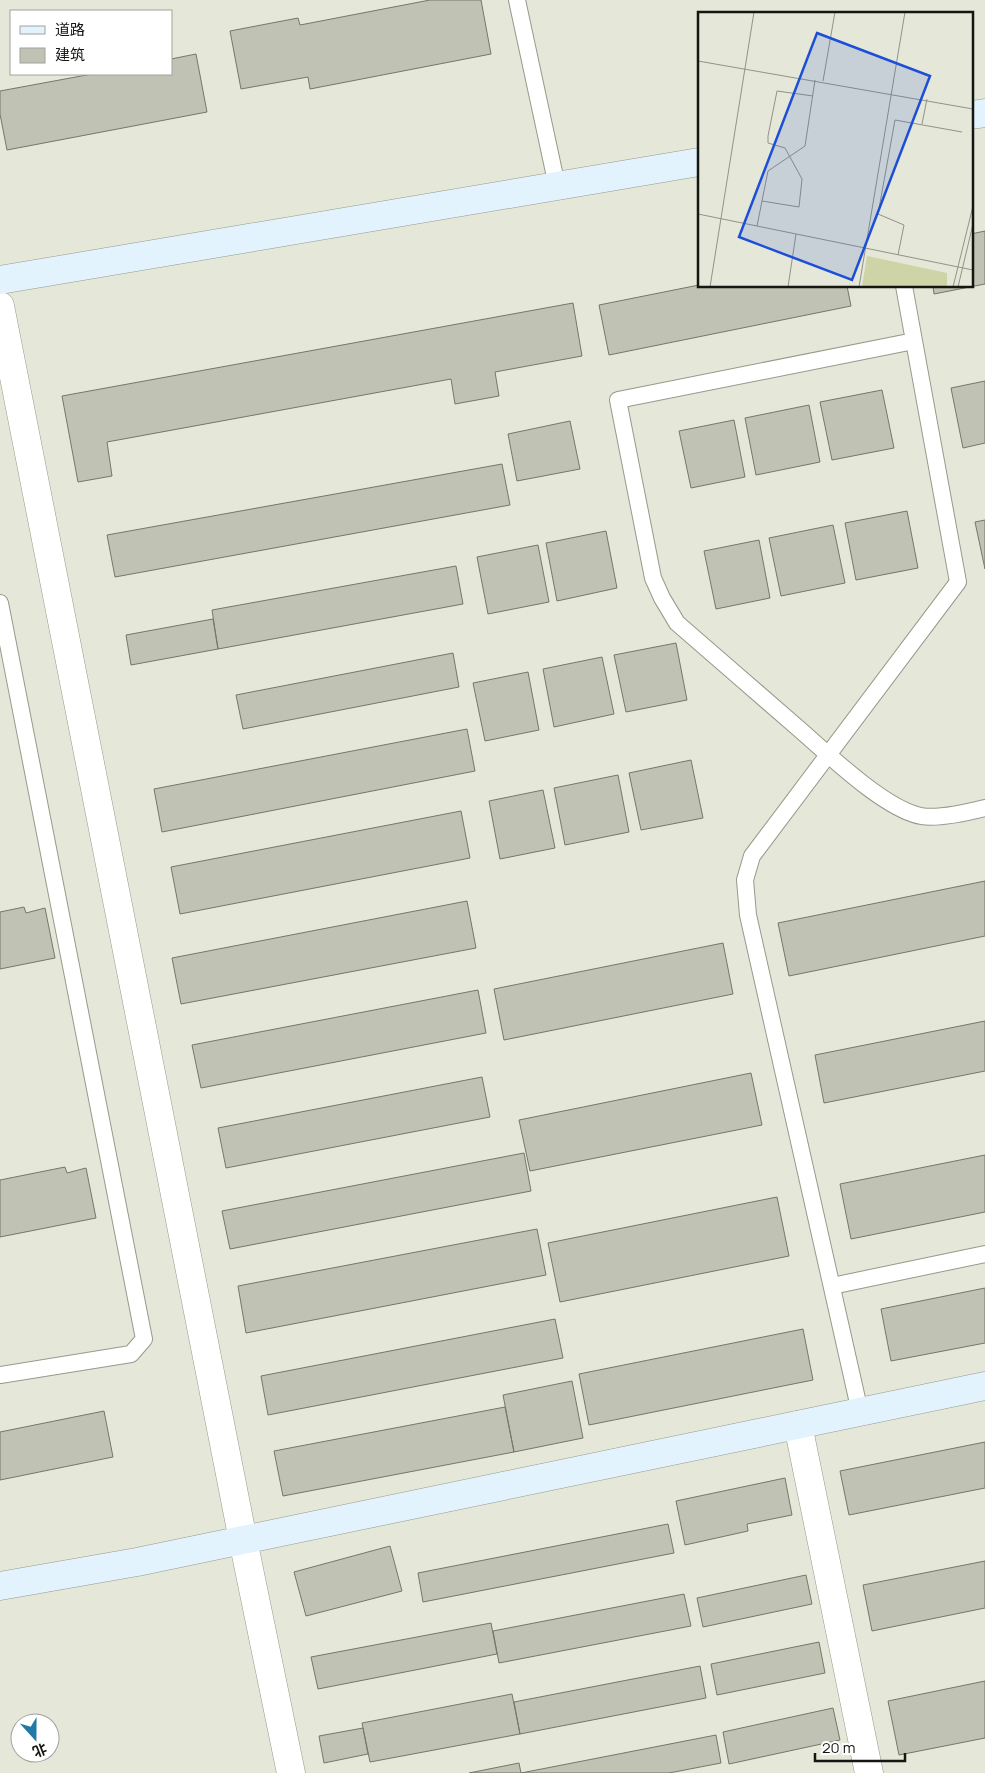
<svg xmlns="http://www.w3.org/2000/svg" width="985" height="1773" font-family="Manrope,'Noto Sans SC',sans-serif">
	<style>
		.building { fill: #c0c2b3; stroke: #757769 }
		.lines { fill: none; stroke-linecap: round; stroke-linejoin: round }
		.lane-casing { stroke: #97998b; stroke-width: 18 }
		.street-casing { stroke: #97998b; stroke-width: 29 }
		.secondary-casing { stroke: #97998b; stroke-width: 29 }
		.lane { stroke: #fff; stroke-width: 16 }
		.street { stroke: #fff; stroke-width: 28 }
		.secondary { stroke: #e3f3fe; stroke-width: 28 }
		.inset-road { fill: none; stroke: #929388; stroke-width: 1 }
		.view { fill: #1d4ed8; fill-opacity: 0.15; stroke: #1d4ed8; stroke-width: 2.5 }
		.inset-edge { fill: none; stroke: #151611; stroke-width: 2.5 }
	</style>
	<rect width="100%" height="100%" fill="#e5e7d8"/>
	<path class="building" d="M430,0H481L491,54L310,89L308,77L241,89L230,31L298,18L300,25Z
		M196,54L207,112L7,150L0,114V91L92,74H171V59Z
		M985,231V284L934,294L933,286H971V234Z
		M699,285V286H847L851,306L609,355L599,305Z
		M573,303L582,356L495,372L499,396L455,404L451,379L107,442L112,476L78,482L62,396Z
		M985,381V443L963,448L951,388Z
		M882,390L894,448L832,460L820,402Z
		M809,405L820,462L756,475L745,418Z
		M734,420L745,477L691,488L679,431Z
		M570,421L580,469L517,481L508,434Z
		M502,464L510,505L115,577L107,535Z
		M907,511L918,568L856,580L845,523Z
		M985,520V569L975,522Z
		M833,525L845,583L781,596L769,538Z
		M606,531L617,588L557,601L546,543Z
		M759,540L770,598L716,609L704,551Z
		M538,545L549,602L488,614L477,557Z
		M456,566L463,604L218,649L212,610Z
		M213,619L218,649L131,665L126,635Z
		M676,643L687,700L626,712L614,655Z
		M453,653L459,687L243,729L236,695Z
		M602,657L614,714L554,727L543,669Z
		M528,672L539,730L485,741L473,683Z
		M467,729L475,771L162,832L154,789Z
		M691,760L703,818L641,830L629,773Z
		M618,775L629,832L565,845L554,788Z
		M543,790L555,848L500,859L489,801Z
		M461,811L470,858L180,914L171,867Z
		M985,881V936L789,976L778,923Z
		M467,901L476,948L181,1004L172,958Z
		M24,907L26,913L45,908L55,958L0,969V912Z
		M723,943L733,994L504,1040L494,989Z
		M478,990L486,1033L201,1088L192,1045Z
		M985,1021V1071L824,1103L815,1055Z
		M751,1073L762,1125L530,1171L519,1120Z
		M482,1077L490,1117L226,1168L218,1128Z
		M524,1153L531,1191L230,1249L222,1211Z
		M985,1155V1212L851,1239L840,1184Z
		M65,1167L67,1173L86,1168L96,1218L0,1237V1180Z
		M777,1197L789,1256L560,1302L548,1243Z
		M537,1229L546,1275L246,1333L238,1286Z
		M985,1288V1343L891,1361L881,1309Z
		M555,1319L563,1358L268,1415L261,1376Z
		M803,1329L813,1380L589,1425L579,1374Z
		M572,1381L583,1438L514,1452L503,1395Z
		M505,1407L514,1452L283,1496L274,1451Z
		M104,1411L113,1457L0,1480V1432Z
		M985,1442V1488L849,1515L840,1471Z
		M785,1478L792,1515L747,1524L748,1531L685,1545L676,1501Z
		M668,1524L674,1553L423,1602L418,1573Z
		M390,1546L402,1591L306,1616L294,1572Z
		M985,1561V1608L872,1631L863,1585Z
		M806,1575L812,1604L703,1627L697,1598Z
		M684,1594L691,1626L499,1663L493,1631Z
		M491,1623L497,1654L318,1689L311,1657Z
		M819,1642L825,1673L717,1695L711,1664Z
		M700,1666L706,1698L520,1734L514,1702Z
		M985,1681V1738L899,1755L888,1701Z
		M512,1694L520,1734L370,1762L362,1723Z
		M833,1708L840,1740L729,1764L723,1732Z
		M363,1728L368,1754L324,1763L319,1736Z
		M716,1735L721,1763L669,1773H521Z
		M519,1763L521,1773H469Z"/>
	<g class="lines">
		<g class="lane-casing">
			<path id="lane" d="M517,0L557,186
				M914,341L618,400L653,578L662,598L677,623C717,658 758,693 798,728C827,753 884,809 921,816C937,819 969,812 985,808
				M0,603L144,1339L131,1354L0,1375
				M832,1286L985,1254
				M860,1412L748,915L745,880L752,856L958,582L904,286"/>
		</g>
		<g class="street-casing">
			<path id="street" d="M0,306L243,1540L291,1773
				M798,1425L869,1773"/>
		</g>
		<g class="secondary-casing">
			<path id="secondary" d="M971,115L985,113
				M0,280L699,162
				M0,1586L137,1562L985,1386"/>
		</g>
		<use href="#lane" class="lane"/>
		<use href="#street" class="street"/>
		<use href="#secondary" class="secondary"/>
	</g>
	<g transform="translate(698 12)">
		<rect width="275" height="275" fill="#e5e7d8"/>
		<path d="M169,244L249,261V275H164Z" fill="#ced4a5"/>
		<path class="inset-road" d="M0,49L275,97M125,69L137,0M224,112L229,87M64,189L101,195L104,167L87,136L70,131V124L79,79L115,84M0,202L275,258M59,214L70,159L107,134L117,68M200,243L206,213L180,202L197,108L264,120M12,275L56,0M90,275L98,222M161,275L207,0M255,275L275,194M260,275L275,212"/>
		<path class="view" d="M119,21L232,64L154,268L41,225Z"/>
		<rect width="275" height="275" class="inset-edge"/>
	</g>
	<rect x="10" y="10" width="162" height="65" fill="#ffffff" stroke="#a1a2a0"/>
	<rect x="20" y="26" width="25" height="8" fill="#e3f3fe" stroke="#a1a2a0"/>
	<text x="55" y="35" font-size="15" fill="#151611">道路</text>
	<rect x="20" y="48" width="25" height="15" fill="#c0c2b3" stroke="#a1a2a0"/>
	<text x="55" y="60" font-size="15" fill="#151611">建筑</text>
	<g transform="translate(35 1738) rotate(159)"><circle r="24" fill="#ffffff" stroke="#a1a2a0"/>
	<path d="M0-4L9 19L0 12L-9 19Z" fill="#2079a7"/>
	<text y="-8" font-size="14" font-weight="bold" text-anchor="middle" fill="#151611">北</text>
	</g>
	<path d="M815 1753v8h90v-8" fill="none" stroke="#151611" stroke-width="2.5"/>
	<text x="822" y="1753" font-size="15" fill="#151611" stroke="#ffffff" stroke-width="4" paint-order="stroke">20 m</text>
</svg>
